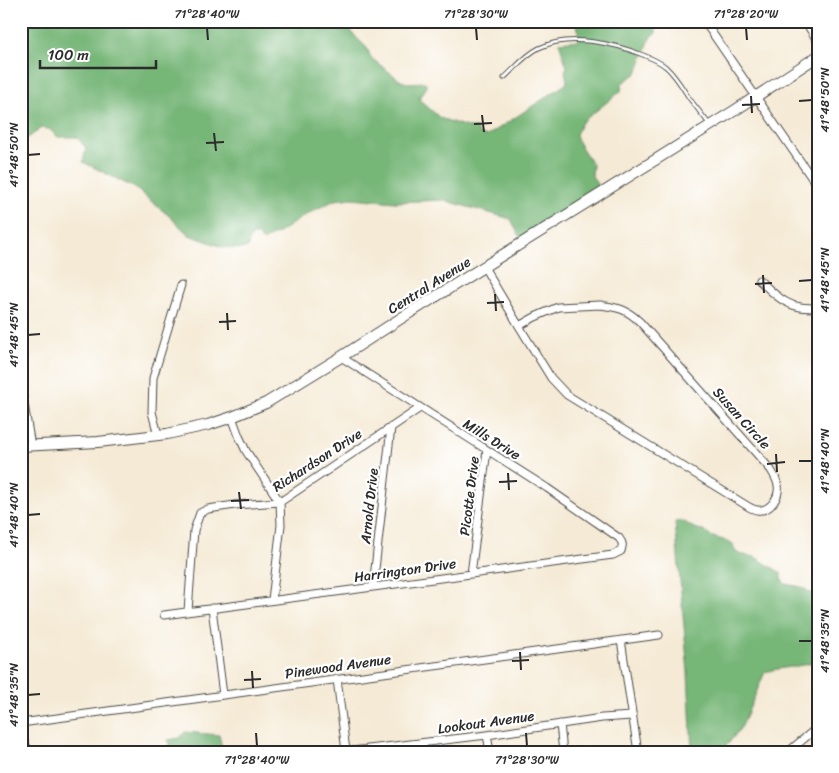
<svg xmlns="http://www.w3.org/2000/svg" width="839" height="773" font-family="Sriracha,sans-serif">
	<style>
		.forest { fill: #76b677; stroke: #507051 }
		.lines { fill: none; stroke-linecap: round; stroke-linejoin: round }
		.lane-casing { stroke: #494844; stroke-width: 5 }
		.street-casing { stroke: #494844; stroke-width: 9 }
		.secondary-casing { stroke: #494844; stroke-width: 12 }
		.lane { stroke: #fff; stroke-width: 3 }
		.street { stroke: #fff; stroke-width: 7 }
		.secondary { stroke: #fff; stroke-width: 10 }
		.ticks { fill: none; stroke: #2b2b2b; stroke-width: 2 }
		.labels { text-anchor: middle; stroke-width: 4.5; stroke-linejoin: round; paint-order: stroke }
		.street-label { font-size: 14px; fill: #2b2b2b; stroke: #fff }
		.neatline { fill: none; stroke: #2b2b2b; stroke-width: 2 }
		.ticks-label { font-size: 12px; text-anchor: middle; fill: #2b2b2b }
	</style>
	<rect width="100%" height="100%" fill="#fff"/>
	<filter id="ink" filterUnits="userSpaceOnUse"><feTurbulence type="fractalNoise" baseFrequency=".02" numOctaves="2"/><feDisplacementMap in="SourceGraphic" scale="10" xChannelSelector="R" yChannelSelector="G"/><feConvolveMatrix kernelMatrix="1 2 1 2 8 2 1 2 1" color-interpolation-filters="sRGB"/></filter>
	<filter id="wash" filterUnits="userSpaceOnUse"><feTurbulence type="fractalNoise" baseFrequency=".0096" numOctaves="4" result="noise"/><feDisplacementMap in="SourceGraphic" scale="20" xChannelSelector="R" yChannelSelector="G"/><feGaussianBlur stdDeviation="1.12" result="paint"/><feColorMatrix in="noise" values="0 0 0 0 0 0 0 0 0 0 0 0 0 0 0 0 0 1.4 0 .05"/><feComposite in="paint" operator="in"/></filter>
	<g filter="url(#wash)">
		<rect width="100%" height="100%" fill="#f5ead5"/>
		<path class="forest" d="M21,21H344L355,36L367,48L371,58L401,81L407,83L425,82L427,87L419,98L421,101L440,118L470,128H476L480,135L487,136L566,84L567,81L565,71L567,67L559,42L579,40L577,21H656V33L651,36L637,73L622,83L621,91L582,122L576,134L578,142L593,165L592,176L602,191L522,242L511,219L443,200L395,202L352,198L335,200L307,214L280,232L263,241L258,235H254L249,240L248,247L241,249L223,247L189,235L168,215L135,188L83,162L86,148L77,137H58L49,129L41,128L28,138L21,134Z
			M683,521L694,528L702,530L710,536L730,542L733,544L735,551L739,554L755,557L781,573V579L785,584L802,587L818,598V661C801,667 782,667 765,672L742,726L728,744L719,752H692L688,673L675,522Z
			M185,732L219,735L223,752H170L168,740L179,738Z"/>
	</g>
	<g filter="url(#ink)">
		<g class="lines">
			<g class="lane-casing">
				<path id="lane" d="M504,78C515,68 525,55 539,48C569,33 613,43 643,55C651,58 659,61 666,67C676,76 682,87 689,98C696,107 703,116 710,125"/>
			</g>
			<g class="street-casing">
				<path id="street" d="M704,21L818,187
					M805,21L818,42
					M484,267L519,326
					M759,280C767,287 776,297 786,302C796,308 807,308 818,308
					M600,305C619,308 625,308 640,322L771,470C774,475 777,480 778,485C780,497 770,512 757,510C755,510 751,508 749,507L567,395L551,378L519,326L535,317L558,307Z
					M21,386L31,446
					M232,417L239,436L246,451L280,502L281,525L272,600
					M158,435L152,412L153,378L181,285
					M471,574L487,450
					M373,587L391,427
					M212,608L223,695
					M188,611L194,530L200,513L208,509L235,505L280,502L420,408
					M164,615L613,555L621,551C623,545 623,543 619,538L547,488L341,357
					M621,640L638,752
					M337,679L346,751
					M21,723L659,635
					M560,724L563,752
					M21,735L29,752
					M487,735L490,752
					M416,744V752
					M343,752L487,735L602,718L632,716
					M788,752L818,727"/>
			</g>
			<g class="secondary-casing">
				<path id="secondary" d="M21,446L98,442L167,434L208,425L232,417L266,403L341,357L403,317L737,109L818,56"/>
			</g>
			<use href="#lane" class="lane"/>
			<use href="#street" class="street"/>
			<use href="#secondary" class="secondary"/>
		</g>
	</g>
	<path class="ticks" d="M207,28L208,40M476,28L477,40M746,28L747,40M751,96L752,113M799,101L812,100M742,105L760,104M482,115L484,132M474,124L492,123M214,133L216,151M206,143L224,142M28,155L40,154M763,275L764,293M799,281L812,280M755,284L772,283M495,294L496,311M487,303L504,302M227,313L228,330M219,322L236,321M28,335L40,334M776,454L777,472M799,461H812M767,464L785,462M508,473L509,490M499,482L517,481M239,492L241,509M231,501L249,500M28,515L40,514M799,641H812M520,652L521,670M512,661L529,660M252,671L253,688M244,680L261,679M28,695L40,694M256,733L257,746M526,733L527,746"/>
	<g class="labels">
		<g class="street-label">
			<text transform="translate(429 285) rotate(-32)" y="5">Central Avenue</text>
			<text transform="translate(742 418) rotate(48)" y="5">Susan Circle</text>
			<text transform="translate(492 439) rotate(32)" y="5">Mills Drive</text>
			<text transform="translate(317 460) rotate(-33)" y="5">Richardson Drive</text>
			<text transform="translate(469 496) rotate(-83)" y="5">Picotte Drive</text>
			<text transform="translate(369 506) rotate(-84)" y="5">Arnold Drive</text>
			<text transform="translate(405 570) rotate(-8)" y="5">Harrington Drive</text>
			<text transform="translate(338 666) rotate(-8)" y="5">Pinewood Avenue</text>
			<text transform="translate(486 722) rotate(-8)" y="5">Lookout Avenue</text>
		</g>
	</g>
	<rect width="839" height="773" fill="none" stroke="#fff" stroke-width="55"/>
	<path d="M40 60v8h116v-8" fill="none" stroke="#2b2b2b" stroke-width="2.5"/>
	<text x="48" y="60" font-size="15" fill="#2b2b2b" stroke="#ffffff" stroke-width="4" paint-order="stroke">100 m</text>
	<rect x="28" y="28" width="784" height="718" class="neatline"/>
	<g class="ticks-label">
		<text x="207" y="18">71°28'40"W</text>
		<text x="476" y="18">71°28'30"W</text>
		<text x="746" y="18">71°28'20"W</text>
		<text transform="translate(825 100) rotate(-90)" y="4">41°48'50"N</text>
		<text transform="translate(14 155) rotate(-90)" y="4">41°48'50"N</text>
		<text transform="translate(825 280) rotate(-90)" y="4">41°48'45"N</text>
		<text transform="translate(14 335) rotate(-90)" y="4">41°48'45"N</text>
		<text transform="translate(825 461) rotate(-90)" y="4">41°48'40"N</text>
		<text transform="translate(14 515) rotate(-90)" y="4">41°48'40"N</text>
		<text transform="translate(825 641) rotate(-90)" y="4">41°48'35"N</text>
		<text transform="translate(14 695) rotate(-90)" y="4">41°48'35"N</text>
		<text x="257" y="764">71°28'40"W</text>
		<text x="527" y="764">71°28'30"W</text>
	</g>
</svg>
